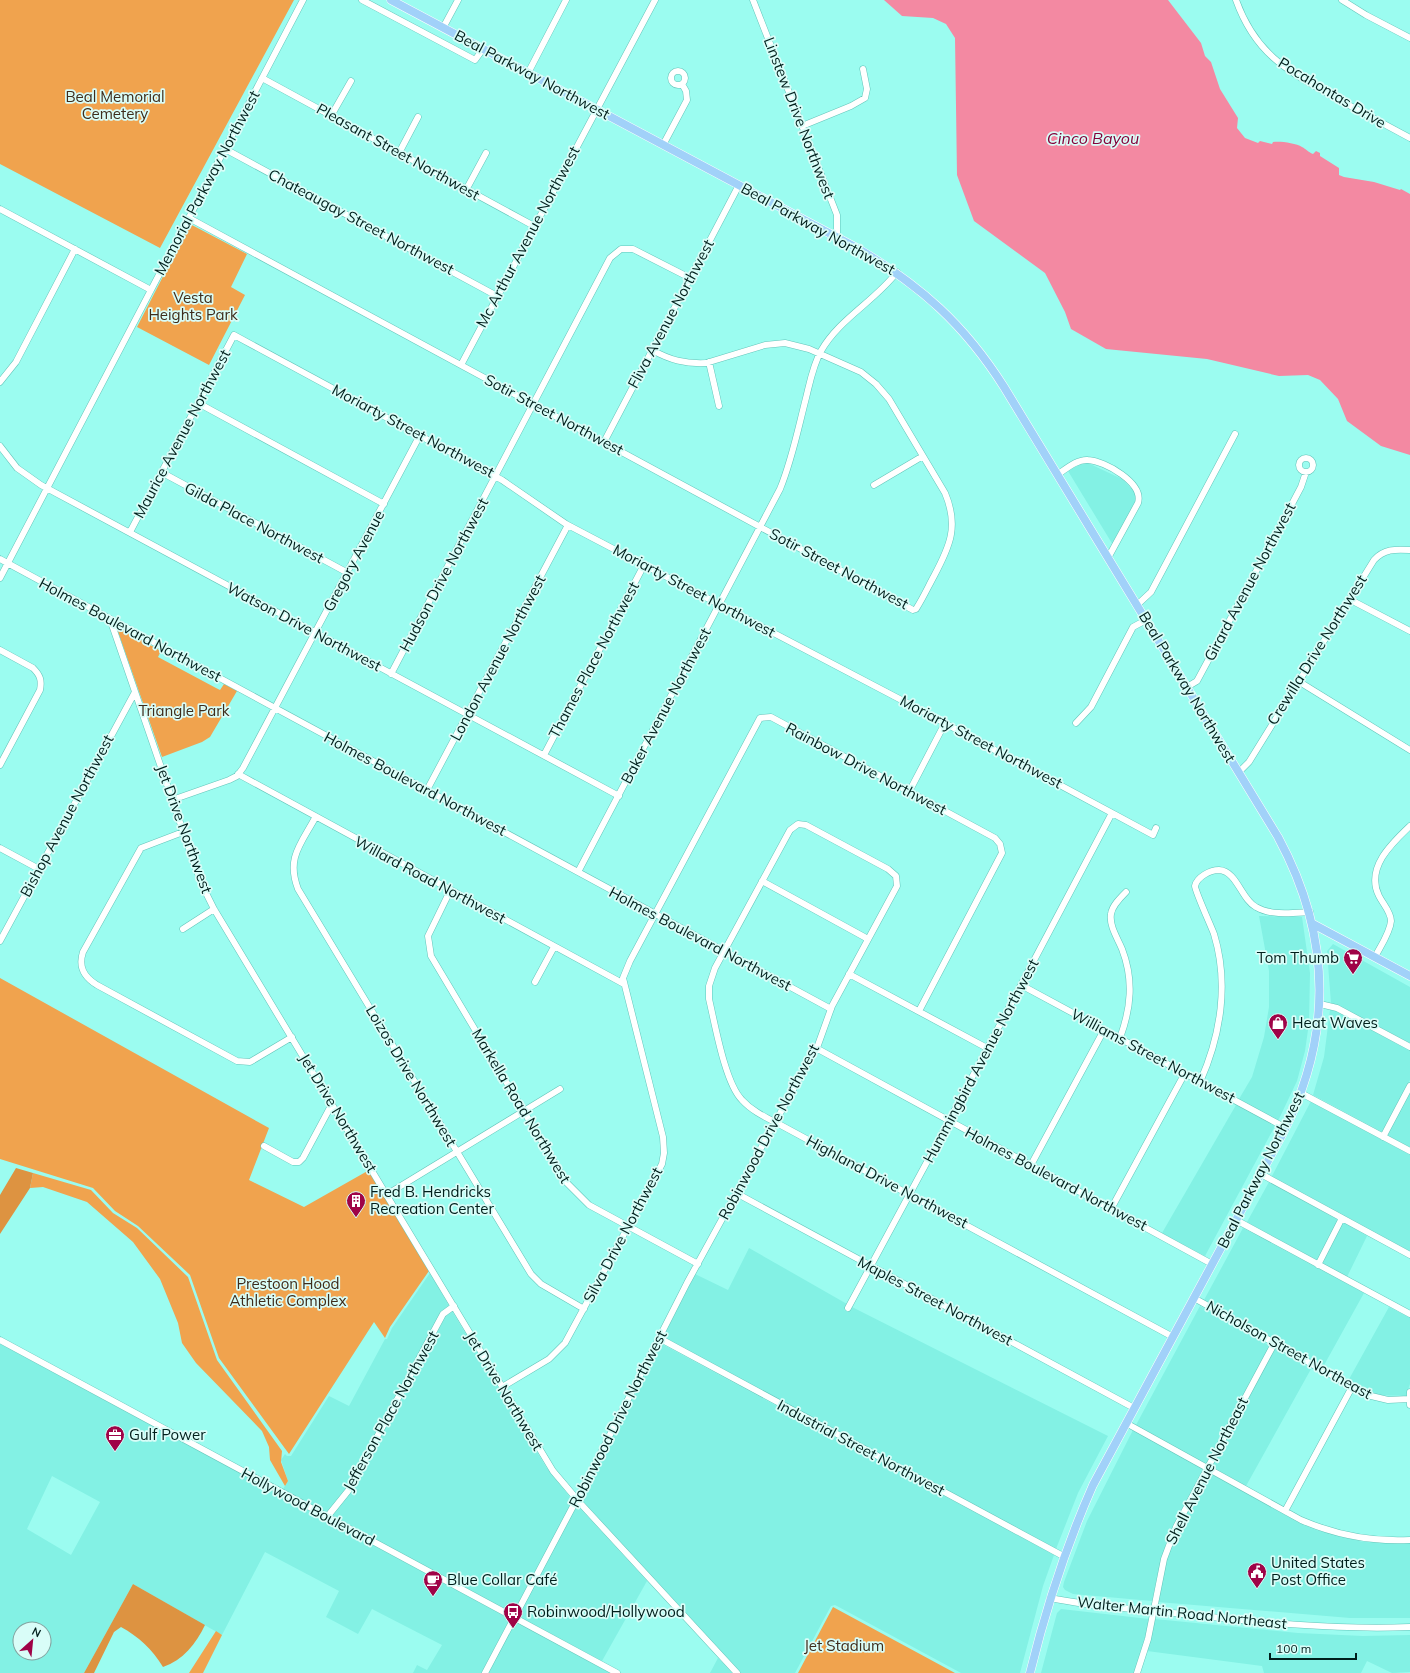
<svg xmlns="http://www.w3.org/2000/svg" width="1410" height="1673" font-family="Mulish,sans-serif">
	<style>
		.built { fill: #83f1e4; fill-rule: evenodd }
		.green { fill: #f0a34e }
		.forest { fill: #dd9341 }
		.water { fill: #f389a2 }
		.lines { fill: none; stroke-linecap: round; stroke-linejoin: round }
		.minor-casing { stroke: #63c4b9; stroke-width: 7 }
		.major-casing { stroke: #fff; stroke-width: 9 }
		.minor { stroke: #fff; stroke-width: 6 }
		.major { stroke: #a1d1f9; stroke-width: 8 }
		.labels { text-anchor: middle; stroke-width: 3.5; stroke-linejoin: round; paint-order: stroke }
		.street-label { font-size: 15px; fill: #001f1c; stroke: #d9fdf8 }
		.park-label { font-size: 15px; fill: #3e2c1b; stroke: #d9fdf8 }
		.poi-label { font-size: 15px; fill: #001f1c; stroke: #d9fdf8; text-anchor: start }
		.water-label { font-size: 16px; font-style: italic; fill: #820239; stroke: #d9fdf8 }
	</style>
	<rect width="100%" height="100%" fill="#9bfcf0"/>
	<path class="built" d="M1088,463L1122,479L1135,492L1136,500L1113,545L1068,471L1079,465Z
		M1259,916L1302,917L1310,973L1309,1023L1305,1051L1297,1081L1278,1121L1239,1099L1252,1077L1264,1037L1269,1007V971Z
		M1333,944L1410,987V1043L1338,1005L1331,1003L1327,951Z
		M1330,1010L1336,1011L1410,1051V1080L1382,1132L1313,1095L1324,1057Z
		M1410,1092V1147L1387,1135Z
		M1311,1101L1410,1155V1251L1272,1176Z
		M1236,1105L1275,1126L1205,1256L1162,1233Z
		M1269,1182L1338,1220L1317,1260L1247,1222Z
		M1343,1222L1367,1236L1347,1277L1322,1263Z
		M1243,1228L1364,1293L1323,1367L1204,1300Z
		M749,1248L847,1304L844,1310L848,1312L852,1307L1108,1436L1078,1493L1056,1549L663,1337L695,1274L728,1290Z
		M430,1273L449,1306L441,1313L346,1489L327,1513L283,1489L288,1481L281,1460L285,1454L287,1456H291L329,1396L349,1406L385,1339H387L392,1328Z
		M1200,1306L1270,1346L1206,1464L1136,1425Z
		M1389,1307L1410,1318V1384L1406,1396L1377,1395L1348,1381Z
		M452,1311L546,1467L573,1501L513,1613L332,1516L350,1492L446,1316Z
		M660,1343L1054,1555L1043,1586L1020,1673H961L835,1605L831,1606L795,1673H741L581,1499Z
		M0,1344L510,1619L481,1673H413L417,1665L427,1670L442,1645L372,1609L358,1634L326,1617L339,1591L265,1552L222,1635L133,1584L84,1673H0ZM52,1476L100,1502L71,1555L27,1529ZM20,1629H44V1653H20Z
		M1275,1349L1311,1369L1246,1486L1211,1466Z
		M1133,1430L1203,1469L1173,1525L1166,1543L1157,1576L1152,1601L1073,1594L1065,1590L1063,1587L1064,1582L1087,1521Z
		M1208,1472L1299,1523L1316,1530L1363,1542L1410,1543V1618H1350L1158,1602L1167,1559L1178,1528Z
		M577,1505L647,1581L602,1661L518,1616Z
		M1061,1609L1149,1619L1145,1638L1134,1673H1041L1057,1613Z
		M1155,1619L1298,1633L1363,1636L1410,1635V1672L1392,1673L1367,1661L1361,1673H1264L1262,1666L1147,1651Z
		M515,1622L610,1673H488Z
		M718,1658L732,1673H710Z"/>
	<path class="green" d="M0,0H294L160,248L0,164Z
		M190,224L247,254L231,287L245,295L209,365L137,327Z
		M116,626L161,651L158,657L216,688L220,690L224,684L237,691L210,737L202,742L162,757Z
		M0,978L269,1128L249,1180L304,1207L371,1169L431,1268L390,1327L385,1338L374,1322L289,1454L219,1358L190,1275L138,1226L115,1211L93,1188L0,1159Z
		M33,1173L91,1190L113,1213L137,1228L188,1277L217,1360L282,1451L281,1462L288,1481L285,1486L270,1460L269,1447L262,1431L196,1363L182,1343L178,1323L160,1279L133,1242L87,1202L43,1187L30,1188Z
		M833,1607L955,1673H798Z
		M216,1631L222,1635L203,1673H189Z"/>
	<path class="forest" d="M16,1168L33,1173L30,1188L0,1234V1195Z
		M133,1584L205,1625C196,1644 183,1660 163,1667C152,1649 139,1637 121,1627L114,1632L94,1673H84Z"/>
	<path class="water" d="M884,0H1168L1201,43L1205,56L1211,62L1220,89L1238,118L1237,128L1245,138L1258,143L1260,141L1272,144L1273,142C1280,141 1296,143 1302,147C1306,149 1308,152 1313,154L1316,151L1320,153V156L1339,168V175L1344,177L1374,182L1400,190L1401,189L1410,194V455L1381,446L1347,421L1338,399L1320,380L1308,375L1279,376L1207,359L1106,349L1071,329L1065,312L1045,273L974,221L957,175L955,38L946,24L933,18L902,16Z"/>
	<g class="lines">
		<g class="minor-casing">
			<path id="minor" d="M362,0L475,60L483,49
				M753,0L837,215V237
				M1236,0C1255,53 1286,70 1332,96C1358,110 1384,124 1410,138
				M1342,0L1366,15L1410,38
				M443,28L458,0
				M671 78a7 7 0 1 1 14 0a7 7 0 1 1-14 0Z
				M528,73L566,0
				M262,78L534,226
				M331,116L351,81
				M802,126L851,106L865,98L867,89L863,69
				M663,145L687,100L686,91L682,84
				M225,149L497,296
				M399,153L418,117
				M466,190L486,153
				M0,209L151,290
				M189,218L862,582L913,610L916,609C923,598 928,587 934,576C950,546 959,526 945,493L889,399L876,384L861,372L809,349L785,343L765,345L706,363C685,364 670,360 652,350
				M709,362L719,406
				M461,365L655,0
				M0,382L16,362L75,249
				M198,403L384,504
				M604,442L739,185
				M0,446L17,468L41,485L619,796
				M1299 465a7 7 0 1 1 14 0a7 7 0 1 1-14 0Z
				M161,472L348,573
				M1057,475C1066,469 1077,459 1088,460C1105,461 1144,483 1138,503L1108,558
				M874,485L923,456
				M130,532L234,335L502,480L566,524L911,705L1153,835L1156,828
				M0,559L831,1009
				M0,578L303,0
				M1349,599L1410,631
				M1137,605L1151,592L1235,434
				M110,619L194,863L203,887L214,909L553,1471L581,1504L737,1673
				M0,650L33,668C40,675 42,680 40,690L0,765
				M391,674L610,258L621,249H633L690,278
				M1298,681L1410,750
				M1187,687L1197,681L1274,538L1301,487L1306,472
				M1076,723L1091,707L1133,627L1146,620
				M544,755L644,565
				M1239,772L1249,762L1374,560C1384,549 1395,549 1410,550
				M238,774L624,984
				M427,790L568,525
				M909,792L945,723
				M172,800L229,780L237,776L243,768L420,435
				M315,818C301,844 286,858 298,889L531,1274L541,1284L584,1309
				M183,832L141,848L83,952C78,967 84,977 97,985L237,1061L250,1062L292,1037
				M0,848L39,869
				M578,872L780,489C792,460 798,429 806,398C810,382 813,365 821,351C839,319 875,301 897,272
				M762,881L868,939
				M450,891L428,936L431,956L566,1182L589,1205L698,1264
				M183,929L214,909
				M0,941L135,692
				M1375,957C1380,947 1390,933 1391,921C1391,912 1383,904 1379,896C1365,868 1392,843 1410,826
				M849,974L987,1048
				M535,982L554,947
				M1021,985L1286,1128
				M1320,1004L1337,1008L1410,1047
				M1120,1038C1131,1008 1134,980 1122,949C1118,939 1109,926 1111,914C1112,906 1120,898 1126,892
				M816,1048L1212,1264
				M1200,1082C1221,1035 1229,983 1214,934C1211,926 1195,891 1195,886C1197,877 1210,870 1219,870C1237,871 1241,899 1256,907C1271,916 1293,913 1310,912
				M1301,1093L1410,1151
				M1383,1137L1410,1086
				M264,1146L293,1162H299L303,1158L332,1104
				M1031,1165L1104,1030
				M1261,1174L1410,1255
				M736,1193L1134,1408
				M386,1195L560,1089
				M1111,1209L1185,1073
				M1236,1220L1410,1314
				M1318,1265L1342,1218
				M1194,1298L1367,1395L1388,1400L1409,1399
				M848,1308L941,1136L1112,813
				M659,1338L1063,1556
				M0,1340L617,1673
				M502,1387L549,1359L565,1343L662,1164L664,1153L663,1137L623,978L630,961L760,718L771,717L995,838L1000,844L1002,853L919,1011
				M1410,1392V1405
				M1126,1423L1301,1520C1336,1535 1372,1542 1410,1540
				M1285,1511L1352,1387
				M327,1517L348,1491L443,1314L454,1306
				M1050,1598C1093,1607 1139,1609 1183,1614C1258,1622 1334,1630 1410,1627
				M485,1673L588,1478L687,1283L812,1055L818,1045L832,1006L897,886L896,876L888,869L806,825L798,824L790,830L715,968L709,986V999C715,1024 725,1083 742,1100C751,1110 763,1116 775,1122L1173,1337
				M1137,1673L1148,1639L1164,1559L1176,1527L1274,1344"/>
		</g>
		<g class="major-casing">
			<path id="major" d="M391,0L857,248C921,286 964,324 1004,387L1278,837C1331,935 1334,1033 1283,1133L1093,1485C1066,1546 1046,1608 1030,1673
				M1313,924L1410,976"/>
		</g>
		<use href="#minor" class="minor"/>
		<use href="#major" class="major"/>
	</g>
	<defs>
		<g id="supermarket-pin" transform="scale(1)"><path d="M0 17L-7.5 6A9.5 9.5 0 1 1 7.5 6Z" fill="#9f0347" stroke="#d9fdf8"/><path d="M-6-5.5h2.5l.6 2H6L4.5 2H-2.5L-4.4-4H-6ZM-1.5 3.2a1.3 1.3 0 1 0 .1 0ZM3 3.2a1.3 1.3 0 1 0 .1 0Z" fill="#fff"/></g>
		<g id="shop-pin" transform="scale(1)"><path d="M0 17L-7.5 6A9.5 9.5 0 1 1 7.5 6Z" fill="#9f0347" stroke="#d9fdf8"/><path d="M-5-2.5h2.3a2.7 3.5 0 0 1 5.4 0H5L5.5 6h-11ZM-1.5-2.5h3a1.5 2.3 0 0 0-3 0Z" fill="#fff"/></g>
		<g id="building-pin" transform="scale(1)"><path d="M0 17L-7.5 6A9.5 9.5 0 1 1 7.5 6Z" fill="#9f0347" stroke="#d9fdf8"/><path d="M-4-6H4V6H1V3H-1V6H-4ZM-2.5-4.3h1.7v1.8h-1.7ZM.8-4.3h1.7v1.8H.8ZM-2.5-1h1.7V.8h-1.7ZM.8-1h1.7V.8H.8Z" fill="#fff"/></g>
		<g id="office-pin" transform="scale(1)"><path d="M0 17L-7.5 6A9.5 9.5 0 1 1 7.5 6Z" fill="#9f0347" stroke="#d9fdf8"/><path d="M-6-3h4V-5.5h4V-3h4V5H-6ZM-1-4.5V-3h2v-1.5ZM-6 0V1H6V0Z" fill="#fff"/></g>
		<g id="civic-pin" transform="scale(1)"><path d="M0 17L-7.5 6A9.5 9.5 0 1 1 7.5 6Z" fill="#9f0347" stroke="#d9fdf8"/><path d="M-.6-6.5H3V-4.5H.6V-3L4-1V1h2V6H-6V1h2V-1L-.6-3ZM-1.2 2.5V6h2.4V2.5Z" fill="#fff"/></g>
		<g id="cafe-pin" transform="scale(1)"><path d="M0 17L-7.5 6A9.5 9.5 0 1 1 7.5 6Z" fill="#9f0347" stroke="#d9fdf8"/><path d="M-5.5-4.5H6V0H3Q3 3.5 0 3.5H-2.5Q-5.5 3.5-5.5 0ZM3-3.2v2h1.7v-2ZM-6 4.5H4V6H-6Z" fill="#fff"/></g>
		<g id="bus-pin" transform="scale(1)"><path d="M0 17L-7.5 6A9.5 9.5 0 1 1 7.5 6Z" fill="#9f0347" stroke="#d9fdf8"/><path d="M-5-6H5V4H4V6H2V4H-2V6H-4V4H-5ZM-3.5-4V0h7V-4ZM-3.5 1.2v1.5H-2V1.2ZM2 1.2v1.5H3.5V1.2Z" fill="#fff"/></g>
	</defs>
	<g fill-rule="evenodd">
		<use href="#supermarket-pin" x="1353" y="958"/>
		<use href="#shop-pin" x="1278" y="1023"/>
		<use href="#building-pin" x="356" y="1201"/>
		<use href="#office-pin" x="115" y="1435"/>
		<use href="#civic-pin" x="1257" y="1572"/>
		<use href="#cafe-pin" x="433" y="1580"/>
		<use href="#bus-pin" x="513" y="1612"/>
	</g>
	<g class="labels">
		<g class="street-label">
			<text transform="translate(532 75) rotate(28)" y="5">Beal Parkway Northwest</text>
			<text transform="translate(1332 93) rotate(31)" y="5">Pocahontas Drive</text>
			<text transform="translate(799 118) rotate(69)" y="5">Linstew Drive Northwest</text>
			<text transform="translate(398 152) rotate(29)" y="5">Pleasant Street Northwest</text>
			<text transform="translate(207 183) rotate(-62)" y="5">Memorial Parkway Northwest</text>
			<text transform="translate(361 222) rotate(28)" y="5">Chateaugay Street Northwest</text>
			<text transform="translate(818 229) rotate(29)" y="5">Beal Parkway Northwest</text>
			<text transform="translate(528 237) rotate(-62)" y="5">Mc Arthur Avenue Northwest</text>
			<text transform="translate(671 314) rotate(-62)" y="5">Fliva Avenue Northwest</text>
			<text transform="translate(554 415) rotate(28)" y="5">Sotir Street Northwest</text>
			<text transform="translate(413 431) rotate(28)" y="5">Moriarty Street Northwest</text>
			<text transform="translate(182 434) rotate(-62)" y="5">Maurice Avenue Northwest</text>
			<text transform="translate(254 523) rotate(28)" y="5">Gilda Place Northwest</text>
			<text transform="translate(354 561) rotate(-62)" y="5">Gregory Avenue</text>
			<text transform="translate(839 569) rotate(28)" y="5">Sotir Street Northwest</text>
			<text transform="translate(444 575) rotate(-62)" y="5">Hudson Drive Northwest</text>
			<text transform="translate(1250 582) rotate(-62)" y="5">Girard Avenue Northwest</text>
			<text transform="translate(694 591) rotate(28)" y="5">Moriarty Street Northwest</text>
			<text transform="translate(304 627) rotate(28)" y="5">Watson Drive Northwest</text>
			<text transform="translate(130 630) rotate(28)" y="5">Holmes Boulevard Northwest</text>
			<text transform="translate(1317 650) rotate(-58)" y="5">Crewilla Drive Northwest</text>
			<text transform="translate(498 658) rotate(-62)" y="5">London Avenue Northwest</text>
			<text transform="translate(594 660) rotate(-62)" y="5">Thames Place Northwest</text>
			<text transform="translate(1187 687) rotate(59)" y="5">Beal Parkway Northwest</text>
			<text transform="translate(666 706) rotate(-62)" y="5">Baker Avenue Northwest</text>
			<text transform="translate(981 742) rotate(28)" y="5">Moriarty Street Northwest</text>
			<text transform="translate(866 769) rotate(28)" y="5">Rainbow Drive Northwest</text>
			<text transform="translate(415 784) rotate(28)" y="5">Holmes Boulevard Northwest</text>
			<text transform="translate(67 816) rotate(-62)" y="5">Bishop Avenue Northwest</text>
			<text transform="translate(184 829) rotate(70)" y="5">Jet Drive Northwest</text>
			<text transform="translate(430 880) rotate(28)" y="5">Willard Road Northwest</text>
			<text transform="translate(700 939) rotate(28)" y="5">Holmes Boulevard Northwest</text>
			<text transform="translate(1153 1056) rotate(28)" y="5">Williams Street Northwest</text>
			<text transform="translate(981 1061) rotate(-62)" y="5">Hummingbird Avenue Northwest</text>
			<text transform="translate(411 1076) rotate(59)" y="5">Loizos Drive Northwest</text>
			<text transform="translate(521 1106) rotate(59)" y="5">Markella Road Northwest</text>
			<text transform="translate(338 1113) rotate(59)" y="5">Jet Drive Northwest</text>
			<text transform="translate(769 1132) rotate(-62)" y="5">Robinwood Drive Northwest</text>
			<text transform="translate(1261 1170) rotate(-63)" y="5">Beal Parkway Northwest</text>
			<text transform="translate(1056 1179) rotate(28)" y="5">Holmes Boulevard Northwest</text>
			<text transform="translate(887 1182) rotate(28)" y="5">Highland Drive Northwest</text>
			<text transform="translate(623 1235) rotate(-62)" y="5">Silva Drive Northwest</text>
			<text transform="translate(935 1301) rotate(28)" y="5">Maples Street Northwest</text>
			<text transform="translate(1289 1350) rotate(29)" y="5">Nicholson Street Northeast</text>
			<text transform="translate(504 1391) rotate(59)" y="5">Jet Drive Northwest</text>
			<text transform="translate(391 1411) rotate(-61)" y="5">Jefferson Place Northwest</text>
			<text transform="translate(618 1419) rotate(-63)" y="5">Robinwood Drive Northwest</text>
			<text transform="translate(861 1448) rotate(28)" y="5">Industrial Street Northwest</text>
			<text transform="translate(1207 1471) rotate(-63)" y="5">Shell Avenue Northeast</text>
			<text transform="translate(308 1507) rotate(28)" y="5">Hollywood Boulevard</text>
			<text transform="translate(1182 1613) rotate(6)" y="5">Walter Martin Road Northeast</text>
		</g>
		<g class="park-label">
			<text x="115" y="102">Beal Memorial<tspan x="115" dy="17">Cemetery</tspan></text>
			<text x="193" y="303">Vesta<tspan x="193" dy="17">Heights Park</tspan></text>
			<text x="184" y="716">Triangle Park</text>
			<text x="288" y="1289">Prestoon Hood<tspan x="288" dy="17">Athletic Complex</tspan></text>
			<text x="844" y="1651">Jet Stadium</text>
		</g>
		<g class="poi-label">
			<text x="1339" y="963" text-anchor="end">Tom Thumb</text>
			<text x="1292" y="1028">Heat Waves</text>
			<text x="370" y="1197">Fred B. Hendricks<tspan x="370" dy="17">Recreation Center</tspan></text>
			<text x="129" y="1440">Gulf Power</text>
			<text x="1271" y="1568">United States<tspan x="1271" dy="17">Post Office</tspan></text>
			<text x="447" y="1585">Blue Collar Café</text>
			<text x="527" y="1617">Robinwood/Hollywood</text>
		</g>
		<g class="water-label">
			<text x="1093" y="144">Cinco Bayou</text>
		</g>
	</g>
	<g transform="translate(32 1641) rotate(27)"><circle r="19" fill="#d9fdf8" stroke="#82a4a0"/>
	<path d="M0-3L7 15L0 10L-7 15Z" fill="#9f0347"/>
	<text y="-6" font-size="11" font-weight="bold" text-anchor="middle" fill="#001f1c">N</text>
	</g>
	<path d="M1270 1653v6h86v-6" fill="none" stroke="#001f1c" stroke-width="2"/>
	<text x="1276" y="1653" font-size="12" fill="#001f1c" stroke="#d9fdf8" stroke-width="3" paint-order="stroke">100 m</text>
</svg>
